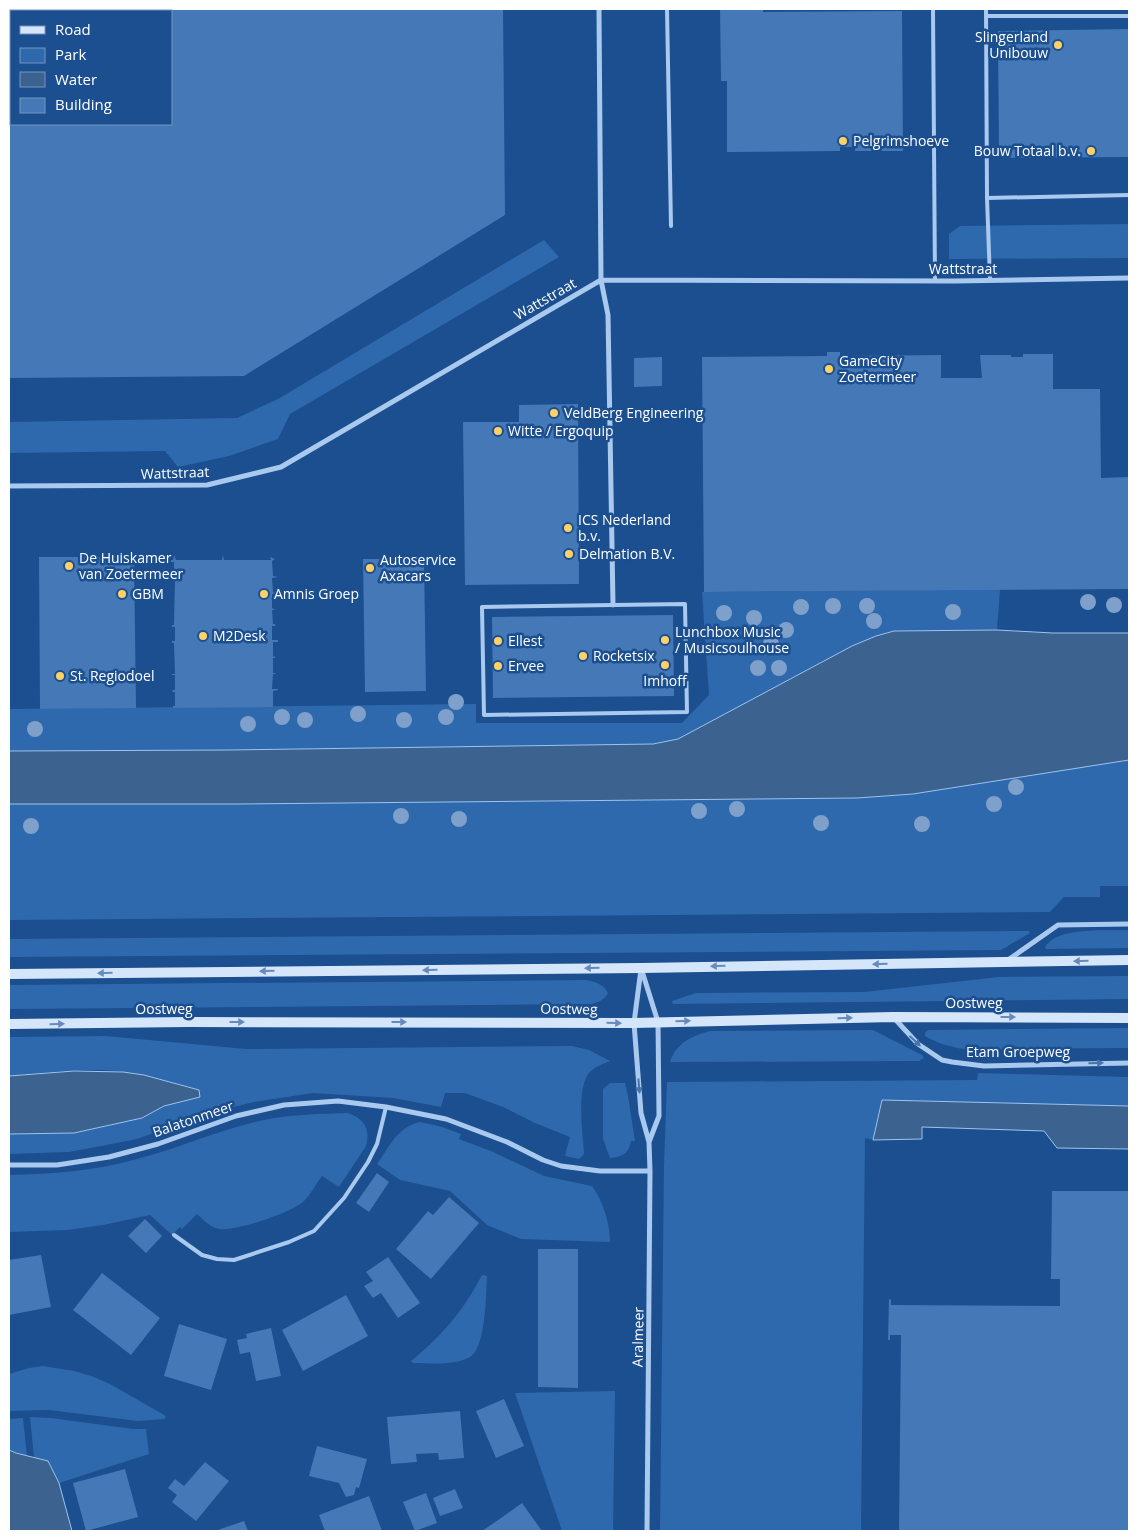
<svg xmlns="http://www.w3.org/2000/svg" width="1138" height="1540" font-family="'Open Sans',sans-serif">
	<style>
		.green { fill: #2e69ad }
		.water { fill: #3c6290; stroke: #9cc4f0 }
		.building { fill: #4478b7; fill-rule: evenodd }
		.lines { fill: none; stroke-linecap: round; stroke-linejoin: round }
		.service { stroke: #a9c9ee; stroke-width: 4 }
		.minor { stroke: #a9c9ee; stroke-width: 5 }
		.secondary { stroke: #d6e6fa; stroke-width: 10 }
		.tree { fill: #7ea0ca }
		.oneway { fill: #668bba }
		.oneway2 { fill: #4674ac }
		.poi-dot { fill: #ffd166; stroke: #1b4f8f; stroke-width: 2 }
		.labels { text-anchor: middle; stroke-width: 5; stroke-linejoin: round; paint-order: stroke }
		.poi-label { font-size: 14px; fill: #fff; stroke: #1b4f8f; text-anchor: start }
		.street-label { font-size: 14px; fill: #fff; stroke: #1b4f8f }
	</style>
	<rect width="100%" height="100%" fill="#1b4f8f"/>
	<path class="green" d="M1129,224V258L949,259V234L960,226Z
		M544,240L559,257L290,414L278,439L229,456L178,467L165,451L9,453V422L237,418L278,399Z
		M1000,589L997,630L894,631L876,636L852,646L678,739L652,744L228,750L9,751V709L476,704V723H682L709,695L702,592Z
		M1129,760V886H1100V897H1064L1050,912L9,920V804H240L857,798L913,794Z
		M1129,930V948L1046,949L1045,947C1057,926 1107,931 1129,930Z
		M1029,931L1030,933L1001,950L9,957V939Z
		M1129,976V999L673,1004L672,1001L696,993L864,992L999,977Z
		M586,980C595,982 604,984 608,993C604,1000 599,1002 591,1004L9,1009V985Z
		M1129,1028V1048L964,1049C950,1047 937,1043 925,1036V1033L928,1030Z
		M873,1030L922,1055L924,1058L919,1061L670,1062C676,1043 692,1036 710,1031Z
		M106,1036L246,1049L572,1046L589,1050L610,1061C603,1064 594,1067 589,1073C576,1088 583,1135 584,1154L579,1159L565,1156L570,1137L535,1123L503,1107L465,1093H445L441,1107L393,1098L313,1093L254,1102L209,1113L137,1139L96,1147L69,1152L9,1154V1134L74,1133L142,1118L164,1106L199,1097V1090C174,1083 149,1075 124,1072C88,1067 45,1073 9,1076V1037Z
		M978,1073L1129,1077V1106L882,1100L873,1140L865,1138L861,1531H660L664,1166L667,1082L977,1080Z
		M610,1083H625L628,1096L635,1141H631C629,1154 622,1157 610,1158L603,1139V1089Z
		M348,1113C364,1118 371,1130 366,1146L339,1187L322,1176C316,1184 311,1194 304,1201C293,1212 235,1232 219,1229C210,1227 203,1220 197,1214L182,1229L180,1227L172,1235L150,1215L103,1225L68,1230L9,1232V1175C52,1174 95,1171 137,1159C180,1148 220,1129 264,1120C292,1114 320,1114 348,1113Z
		M420,1122L442,1127L461,1134L459,1139L491,1151L544,1176L592,1186C603,1201 610,1223 610,1242L521,1239L487,1225L450,1191L400,1180L377,1164C390,1146 396,1128 420,1122Z
		M482,1275L487,1276C486,1294 486,1347 470,1357C454,1366 430,1363 413,1363L411,1361C443,1335 463,1311 482,1275Z
		M43,1366L74,1371L91,1376L110,1384L166,1416L165,1419L138,1421L49,1410L9,1411V1374L29,1368Z
		M615,1391L613,1531H562L515,1393Z
		M30,1417L51,1418L133,1429H146L149,1454L59,1483L48,1461L34,1458Z
		M23,1418L27,1456L9,1450V1419Z"/>
	<path class="water" d="M997,630L1053,633H1129V760L913,794L857,798L240,804H9V751L228,750L653,744L678,739L852,646L876,636L894,631Z
		M74,1071L123,1072L144,1075L199,1090L200,1097L164,1106L142,1118L74,1133L9,1134V1076Z
		M882,1100L1129,1106V1149L1057,1148L1044,1131L922,1127V1139L873,1140Z
		M9,1450L16,1453L48,1461L59,1483L72,1531H9Z"/>
	<path class="building" d="M9,9H503L505,215L244,376L9,378ZM11,11H171V124H11Z
		M720,9H763V12L902,11L903,151H855V147H840V151L727,152V81H721Z
		M1129,29V157L999,158L998,31Z
		M827,352H840V356L941,355V378H982L980,355H1011V357H1023V354H1053V389H1100L1101,478L1129,477V589L704,592L702,357L827,356Z
		M662,357V386L634,387V358Z
		M578,404L579,584L465,585L463,422H519V405Z
		M174,555L176,560H222L223,555L224,560H271L270,557L275,559L272,561L273,576L278,577L272,578L273,592H275V594H272V608L275,610H272L273,624H275V626H272V640H278V642H273V657L275,656V658H273V673H276L275,674H273L272,689H278V690L273,691V707L173,708V706H175V692H172L173,690H175V675H172V674H175L174,643H172V641H175V627H172V625H174L175,578H171L172,577H174V562H171V560H173Z
		M39,557H134L136,708L40,709Z
		M363,559H424L426,691L365,692Z
		M673,615L674,696L493,698L492,617Z
		M377,1173L389,1182L369,1212L356,1203Z
		M1052,1191H1129V1531H899L901,1335H890V1340H888L889,1299L891,1300V1305L1060,1306V1279H1051Z
		M449,1197L479,1223L431,1279L396,1249L428,1211L433,1215Z
		M145,1219L162,1236L146,1253L128,1236Z
		M538,1249H578V1388L538,1387Z
		M41,1255L51,1307L9,1315V1260Z
		M388,1257L420,1303L398,1318L381,1293L373,1298L364,1286L373,1281L366,1272Z
		M102,1273L160,1318L131,1355L73,1310Z
		M346,1295L368,1336L303,1371L282,1330Z
		M179,1324L227,1339L211,1390L164,1376Z
		M271,1328L281,1376L256,1381L250,1352L240,1354L237,1340L247,1338L246,1334Z
		M504,1399L524,1446L496,1458L476,1411Z
		M460,1411L464,1458L439,1460L438,1453L416,1454L417,1462L391,1464L387,1417Z
		M317,1446L367,1459L359,1488L356,1487L354,1495L346,1497L339,1483L309,1476Z
		M205,1462L229,1481L196,1521L172,1502L177,1495L168,1488L175,1479L184,1486Z
		M125,1469L138,1517L86,1531L73,1483Z
		M455,1489L463,1508L440,1516L433,1498Z
		M426,1493L437,1523L415,1531L403,1502Z
		M369,1496L382,1531H325L319,1515Z
		M522,1503L542,1531H482L501,1518Z
		M244,1521L248,1531H215Z"/>
	<g class="lines">
		<path class="service" d="M667,9L671,226
			M933,9L935,280
			M986,9L987,198
			M986,16H1129
			M990,280L987,198L1129,195
			M685,604L687,712L484,715L482,607Z
			M174,1235L202,1255L217,1259L234,1260L289,1242L314,1231L344,1198L368,1162L377,1144L386,1107"/>
		<path class="minor" d="M599,9L601,280L608,315L613,605
			M9,486L207,485L281,467L601,280L956,281L1129,278
			M1008,960L1058,925L1129,924
			M641,969L634,1023L641,1113L649,1142L650,1171L647,1531
			M642,971L658,1022L659,1116L649,1142
			M894,1018L918,1044L942,1060L952,1062L984,1066L1129,1063
			M9,1165H57L109,1157L158,1144L236,1116L284,1105L338,1101L386,1107L446,1119L507,1142L543,1160L561,1166L600,1171H650"/>
		<path class="secondary" d="M9,974L641,968L1129,960
			M9,1024L188,1022L634,1023L893,1017L1129,1018"/>
	</g>
	<g class="tree">
		<circle cx="1088" cy="602" r="8"/>
		<circle cx="1114" cy="605" r="8"/>
		<circle cx="833" cy="606" r="8"/>
		<circle cx="867" cy="606" r="8"/>
		<circle cx="801" cy="607" r="8"/>
		<circle cx="953" cy="612" r="8"/>
		<circle cx="724" cy="613" r="8"/>
		<circle cx="754" cy="618" r="8"/>
		<circle cx="874" cy="621" r="8"/>
		<circle cx="786" cy="630" r="8"/>
		<circle cx="771" cy="644" r="8"/>
		<circle cx="758" cy="668" r="8"/>
		<circle cx="779" cy="668" r="8"/>
		<circle cx="456" cy="702" r="8"/>
		<circle cx="358" cy="714" r="8"/>
		<circle cx="282" cy="717" r="8"/>
		<circle cx="446" cy="717" r="8"/>
		<circle cx="305" cy="720" r="8"/>
		<circle cx="404" cy="720" r="8"/>
		<circle cx="248" cy="724" r="8"/>
		<circle cx="35" cy="729" r="8"/>
		<circle cx="1016" cy="787" r="8"/>
		<circle cx="994" cy="804" r="8"/>
		<circle cx="737" cy="809" r="8"/>
		<circle cx="699" cy="811" r="8"/>
		<circle cx="401" cy="816" r="8"/>
		<circle cx="459" cy="819" r="8"/>
		<circle cx="821" cy="823" r="8"/>
		<circle cx="922" cy="824" r="8"/>
		<circle cx="31" cy="826" r="8"/>
	</g>
	<defs><path id="oneway-solid" d="M-6-.8H1V-3.2L6.5 0L1 3.2V.8H-6Z" transform="scale(1.25)"/></defs>
	<g class="oneway">
		<use href="#oneway-solid" transform="translate(1081 961) rotate(179)"/>
		<use href="#oneway-solid" transform="translate(880 964) rotate(179)"/>
		<use href="#oneway-solid" transform="translate(718 966) rotate(179)"/>
		<use href="#oneway-solid" transform="translate(592 968) rotate(179)"/>
		<use href="#oneway-solid" transform="translate(430 970) rotate(179)"/>
		<use href="#oneway-solid" transform="translate(267 971) rotate(179)"/>
		<use href="#oneway-solid" transform="translate(105 973) rotate(179)"/>
		<use href="#oneway-solid" transform="translate(1008 1017)"/>
		<use href="#oneway-solid" transform="translate(845 1018) rotate(-1)"/>
		<use href="#oneway-solid" transform="translate(683 1021) rotate(-1)"/>
		<use href="#oneway-solid" transform="translate(237 1022)"/>
		<use href="#oneway-solid" transform="translate(399 1022)"/>
		<use href="#oneway-solid" transform="translate(614 1023) rotate(1)"/>
		<use href="#oneway-solid" transform="translate(57 1024) rotate(-1)"/>
	</g>
	<g class="oneway2">
		<use href="#oneway-solid" transform="translate(915 1041) rotate(43)"/>
		<use href="#oneway-solid" transform="translate(1096 1063) rotate(-1)"/>
		<use href="#oneway-solid" transform="translate(639 1086) rotate(85)"/>
	</g>
	<g class="poi-dot">
		<circle cx="1058" cy="45" r="5"/>
		<circle cx="843" cy="141" r="5"/>
		<circle cx="1091" cy="151" r="5"/>
		<circle cx="829" cy="369" r="5"/>
		<circle cx="554" cy="413" r="5"/>
		<circle cx="498" cy="431" r="5"/>
		<circle cx="568" cy="528" r="5"/>
		<circle cx="569" cy="554" r="5"/>
		<circle cx="69" cy="566" r="5"/>
		<circle cx="370" cy="568" r="5"/>
		<circle cx="122" cy="594" r="5"/>
		<circle cx="264" cy="594" r="5"/>
		<circle cx="203" cy="636" r="5"/>
		<circle cx="665" cy="640" r="5"/>
		<circle cx="498" cy="641" r="5"/>
		<circle cx="583" cy="656" r="5"/>
		<circle cx="665" cy="665" r="5"/>
		<circle cx="498" cy="666" r="5"/>
		<circle cx="60" cy="676" r="5"/>
	</g>
	<g class="labels">
		<g class="poi-label">
			<text x="1048" y="42" text-anchor="end">Slingerland<tspan x="1048" dy="16">Unibouw</tspan></text>
			<text x="853" y="146">Pelgrimshoeve</text>
			<text x="1081" y="156" text-anchor="end">Bouw Totaal b.v.</text>
			<text x="839" y="366">GameCity<tspan x="839" dy="16">Zoetermeer</tspan></text>
			<text x="564" y="418">VeldBerg Engineering</text>
			<text x="508" y="436">Witte / Ergoquip</text>
			<text x="578" y="525">ICS Nederland<tspan x="578" dy="16">b.v.</tspan></text>
			<text x="579" y="559">Delmation B.V.</text>
			<text x="79" y="563">De Huiskamer<tspan x="79" dy="16">van Zoetermeer</tspan></text>
			<text x="380" y="565">Autoservice<tspan x="380" dy="16">Axacars</tspan></text>
			<text x="132" y="599">GBM</text>
			<text x="274" y="599">Amnis Groep</text>
			<text x="675" y="637">Lunchbox Music<tspan x="675" dy="16">/ Musicsoulhouse</tspan></text>
			<text x="213" y="641">M2Desk</text>
			<text x="508" y="646">Ellest</text>
			<text x="593" y="661">Rocketsix</text>
			<text x="508" y="671">Ervee</text>
			<text x="70" y="681">St. Regiodoel</text>
			<text x="665" y="686" text-anchor="middle">Imhoff</text>
		</g>
		<g class="street-label">
			<text x="963" y="274">Wattstraat</text>
			<text transform="translate(545 299) rotate(-30)" y="5">Wattstraat</text>
			<text transform="translate(175 473) rotate(-2)" y="5">Wattstraat</text>
			<text x="974" y="1008">Oostweg</text>
			<text x="164" y="1014">Oostweg</text>
			<text transform="translate(569 1009) rotate(1)" y="5">Oostweg</text>
			<text x="1018" y="1057">Etam Groepweg</text>
			<text transform="translate(193 1119) rotate(-19)" y="5">Balatonmeer</text>
			<text transform="translate(638 1337) rotate(-89)" y="5">Aralmeer</text>
		</g>
	</g>
	<rect width="1138" height="1540" fill="none" stroke="#ffffff" stroke-width="20"/>
	<rect x="10" y="10" width="162" height="115" fill="#1b4f8f" stroke="#7695bc"/>
	<rect x="20" y="26" width="25" height="8" fill="#d6e6fa" stroke="#7695bc"/>
	<text x="55" y="35" font-size="15" fill="#ffffff">Road</text>
	<rect x="20" y="48" width="25" height="15" fill="#2e69ad" stroke="#7695bc"/>
	<text x="55" y="60" font-size="15" fill="#ffffff">Park</text>
	<rect x="20" y="72" width="25" height="15" fill="#3c6290" stroke="#7695bc"/>
	<text x="55" y="85" font-size="15" fill="#ffffff">Water</text>
	<rect x="20" y="98" width="25" height="15" fill="#4478b7" stroke="#7695bc"/>
	<text x="55" y="110" font-size="15" fill="#ffffff">Building</text>
</svg>
